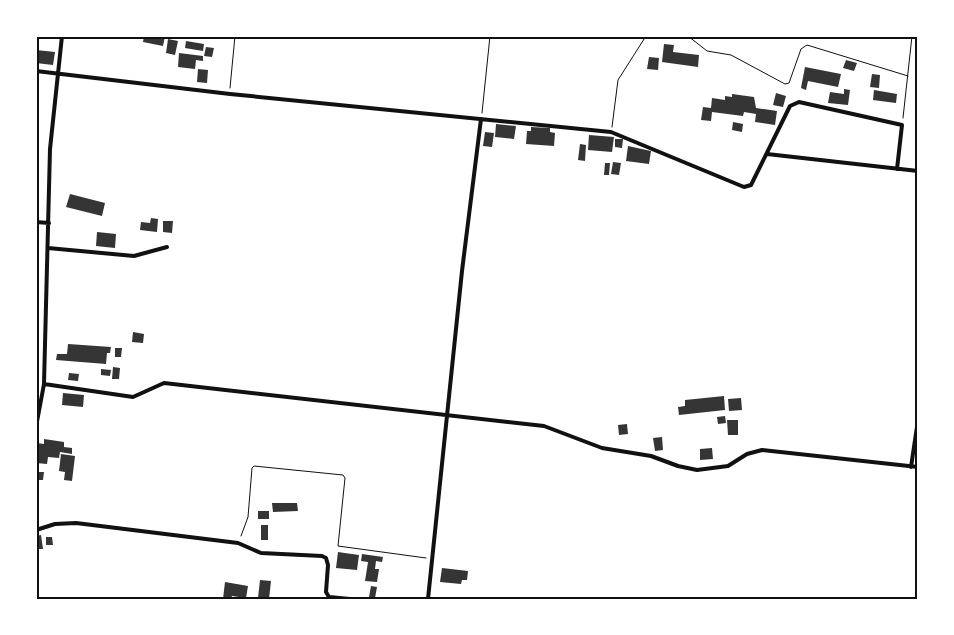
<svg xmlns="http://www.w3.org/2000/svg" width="954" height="635" font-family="'Open Sans',sans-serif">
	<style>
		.building { fill: #353535 }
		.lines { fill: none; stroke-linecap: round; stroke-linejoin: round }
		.path { stroke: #111; stroke-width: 1 }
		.minor { stroke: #111; stroke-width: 4 }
		.neatline { fill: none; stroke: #111; stroke-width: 2 }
	</style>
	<rect width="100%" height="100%" fill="#fff"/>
	<path class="building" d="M144,36H165L163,46L143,42Z
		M168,39L178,41L175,55L166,53Z
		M186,41L204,44L203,51L185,48Z
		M664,44L674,45L673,52L699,55L698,67L662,62Z
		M206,47L214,48L212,57L204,56Z
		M36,50L55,52L53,65L36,63Z
		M179,53L203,56V61L196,60L195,69L178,67Z
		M649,57L659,58L658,70L647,69Z
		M846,60L857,63L854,71L843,68Z
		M805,67L841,74L838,87L808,81L806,90L801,88Z
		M198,69L208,70L207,83L197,82Z
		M872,74L880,75L879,88L870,87Z
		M844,89L850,90L848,105L828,103L830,92L844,94Z
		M874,90L897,94L896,103L873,100Z
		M776,93L786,96L783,107L773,105Z
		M732,94L754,97L756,108L777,111L775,125L755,122L756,114L744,112L743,116L712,112L711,121L701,120L703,107L711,108L712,98L725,100V96L732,97Z
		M733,122L743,124L742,132L732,130Z
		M496,124L516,126L514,139L495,137Z
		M531,127L550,128V132L555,133L554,146L526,144L527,131H531Z
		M485,132L494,133L492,147L483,146Z
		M589,135L614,137L612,152L588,150Z
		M615,139H623L622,148L615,147Z
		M580,144L586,145L585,161L578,160Z
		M628,146L651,151L649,164L626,161Z
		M613,162L621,163L619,175L611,174Z
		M605,163H610L609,175H604Z
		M70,194L105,203L102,216L66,207Z
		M151,218L158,219L157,232L140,230L141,222L150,223Z
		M163,221H173L172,233L163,232Z
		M97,232L116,234L115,248L96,246Z
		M133,332L144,334L143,343L132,342Z
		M68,344L111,347L110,353H107L106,364L56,360L57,354H67Z
		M115,348H122L121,357H115Z
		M113,367L120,368L119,379H112Z
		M101,369L111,370L110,376L101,375Z
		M69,373L79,374L78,381L68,380Z
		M63,393L84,395L83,407L62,405Z
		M724,396L725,410L679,415L678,407L685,406V400Z
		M741,398L742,410L729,411L728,399Z
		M725,416L726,423L718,424L717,417Z
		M727,420H738V435H728Z
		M627,424L628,434L619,435L618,425Z
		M662,437L663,450L655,451L653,438Z
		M44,439L64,442V447L72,448V454L60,452L59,458L48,457L47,464L36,463L37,443L44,444Z
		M712,448L713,459L700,460V449Z
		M61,454L75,456L72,481L64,480L65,472L59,471Z
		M36,472H44L43,480H36Z
		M272,503H297L298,511L273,512Z
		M258,511H269V519H258Z
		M261,525H268V540H261Z
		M41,535L43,549H36V536Z
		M46,537H52L53,545H46Z
		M338,552L359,555L357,570L336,568Z
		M362,554L383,557L382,562L376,561L375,569H379L377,582L365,581L368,562L361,561Z
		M442,568L468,571L467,580H462L461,584L440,582Z
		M260,580L271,581L269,599L258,598Z
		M225,582L248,586L246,598L232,596L231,599H223Z
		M371,586L377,587L375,598L369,597Z"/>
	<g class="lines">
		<path class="path" d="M688,36L707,51L731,55L785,84L789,83L801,49L807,45L908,76
			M230,88L235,36
			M482,113L490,36
			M903,118L912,36
			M612,127L618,80L646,36
			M241,536L248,517L252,468L254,466L343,475L345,478L338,546L426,558"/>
		<path class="minor" d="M36,71L230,94L611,132L744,187L751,185L790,106L799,102L902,125L897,169
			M767,154L918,171
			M36,222L49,223
			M48,248L134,256L167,247
			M44,384L133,397L164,383L544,426L602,448L651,456L678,466L697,470L728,466L747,454L762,450L918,467
			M36,427L44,384L50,149L62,36
			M911,467L918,420
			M36,530L55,524L76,523L238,543L261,553L322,556L326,558L328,565L326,592L329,597L350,599
			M428,599L462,271L481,119
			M918,599V597"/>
	</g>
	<rect width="954" height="635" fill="none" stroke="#ffffff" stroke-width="75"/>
	<rect x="38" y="38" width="878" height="560" class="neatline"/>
</svg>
